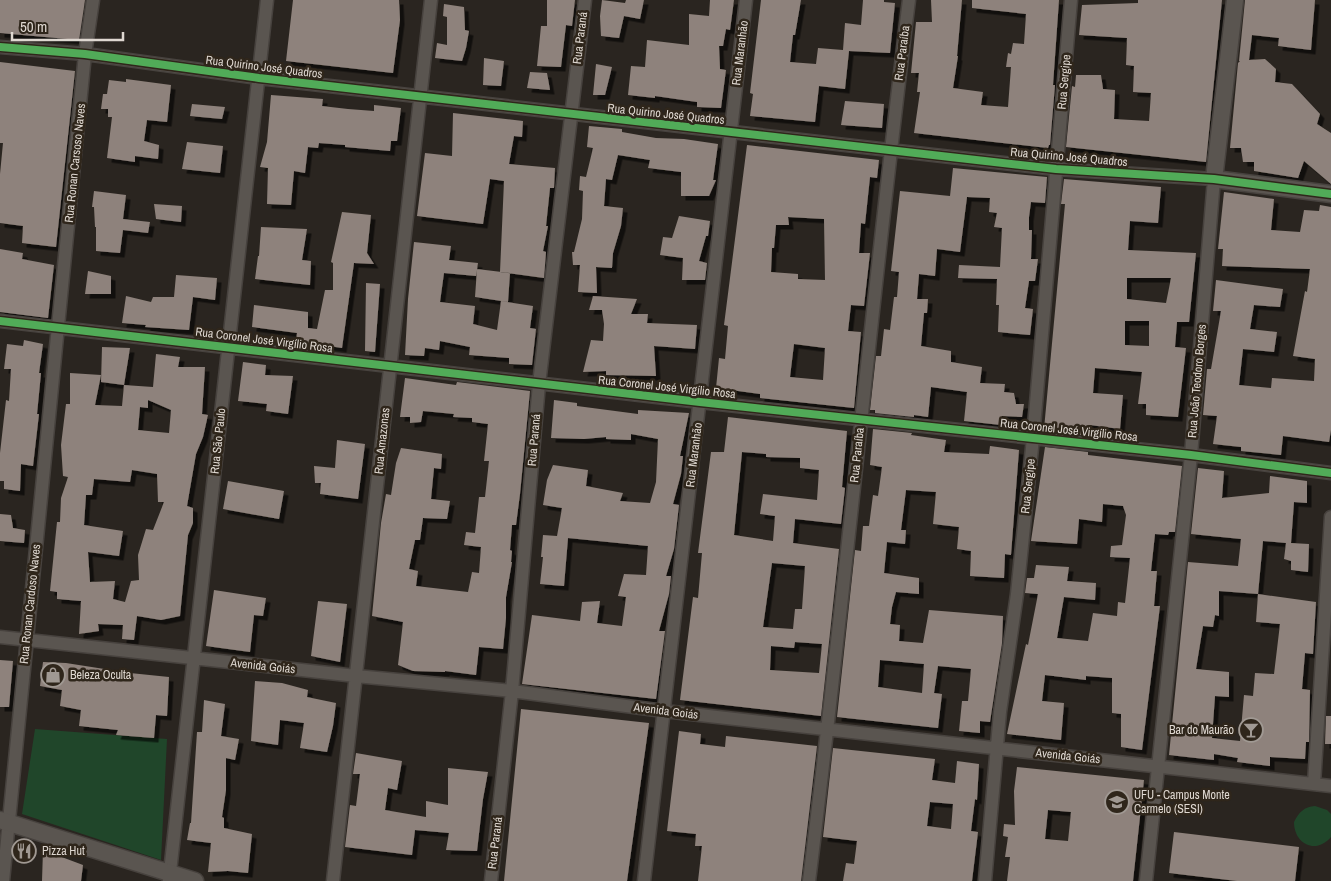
<svg xmlns="http://www.w3.org/2000/svg" width="1331" height="881" font-family="'Archivo Narrow',sans-serif">
	<style>
		.green { fill: #20462a }
		.building { fill: #8e827b; fill-rule: evenodd; filter: url(#shadow) }
		.lines { fill: none; stroke-linecap: round; stroke-linejoin: round }
		.minor-casing { stroke: #47423e; stroke-width: 15 }
		.tertiary-casing { stroke: #47423e; stroke-width: 19 }
		.minor { stroke: #5a5550; stroke-width: 12 }
		.tertiary { stroke: #5a5550; stroke-width: 16 }
		.cycleway-casing { stroke: #2f261b; stroke-width: 11 }
		.cycleway { stroke: #51ab58; stroke-width: 8 }
		.labels { text-anchor: middle; stroke-width: 5; stroke-linejoin: round; paint-order: stroke }
		.street-label { font-size: 12px; fill: #dfd8d1; stroke: #2f261b }
		.poi-label { font-size: 12px; fill: #dfd8d1; stroke: #2f261b; text-anchor: start }
	</style>
	<defs>
		<filter id="shadow"><feDropShadow dx="4.5" dy="4.5" stdDeviation="0" flood-color="#0009"/></filter>
	</defs>
	<rect width="100%" height="100%" fill="#2a2520"/>
	<path class="green" d="M35,729L167,739L161,860L22,814Z
		M1315,806L1327,810L1331,814V837C1316,855 1294,844 1294,822C1299,812 1304,807 1315,806Z"/>
	<path class="building" d="M0,0H85L79,40L0,33Z
		M293,0H399L400,20L393,73L286,61Z
		M547,0H575L572,26L566,25L561,67L537,66L541,26H547Z
		M602,0L625,3L626,0H644L640,19L624,16L619,38L601,36L600,16Z
		M710,0H734L730,30L726,29L723,46H719L720,69L726,70L721,108L697,107V102L655,96V98L628,95L631,66L645,67L647,40L689,45V14L709,16Z
		M761,0H801L795,35H793L790,62L816,64L818,48L843,50L845,23L861,25L863,0H884V2L895,3L890,53L849,51L845,89L819,86L815,122L750,116L753,94L750,93Z
		M931,0H962L957,56H958L953,88L983,92L981,105L1008,107L1011,67H1006L1008,53L1011,54L1013,43L1024,44L1026,14L972,8V0H1059L1053,85H1055L1050,145H1049L1048,148L914,133L920,92H917L919,73H911L916,22H932Z
		M1138,0H1222L1206,162L1066,147L1072,86L1075,87L1076,75H1101L1103,89L1115,90L1114,119L1149,121L1151,93L1133,92L1134,66L1126,65L1127,38L1079,35L1082,5L1138,3Z
		M1245,0H1315L1311,50L1278,46L1279,38L1252,35L1249,60L1265,59L1276,69L1275,82L1292,84L1320,114L1317,124L1331,133V184L1304,161L1298,178L1254,171V162H1243L1241,148H1230L1238,63L1240,61H1239Z
		M444,4L464,7L465,30L469,31L466,48L462,61L435,58L437,43L447,45V17L443,16Z
		M484,58L504,61L501,86L483,85Z
		M0,62L75,71L56,247L22,243L23,226L0,223V174L3,143H0Z
		M596,64L612,67L605,95H593Z
		M530,72L547,73L550,90L527,88Z
		M126,79L171,85L167,122L147,120L144,141L159,145L158,159L135,156V162L107,158L112,117H108V109H101L103,94H107L109,80L126,82Z
		M271,95L323,99L322,106L348,109L374,111V105L401,108L397,141H391L390,151L345,147V145L319,143L318,148L308,147L305,173L294,171L291,205L267,204L268,168L260,167L267,142Z
		M845,101L884,104L882,128L841,125Z
		M192,104L225,107L222,119L190,116Z
		M453,113L523,121L522,137L514,136L509,164L555,168L554,188H550L546,226H548L543,251L546,252L544,278L500,272L504,181L490,179L483,224L417,216L425,153L452,156Z
		M589,126L622,129V132L656,138L684,139L718,144L713,180H716L709,196H681V172L648,168L650,160L618,155L612,180L606,179L604,206L623,208L621,226L613,253L612,268L596,267L597,293L578,292L580,265H573L572,252H574L582,219L583,191L579,190L580,176L586,177L593,148L587,147Z
		M187,142L223,146L220,173L182,169Z
		M747,145L879,160L877,178L870,177L865,224L861,223L859,253H870L864,306L851,305L848,331L861,332L854,408L760,398V394L716,388L719,358L725,359L728,326L724,325ZM788,217L824,219L825,280L798,279V274L771,272L772,248H774L776,225H789ZM794,344L825,348L823,380L790,377Z
		M953,168L1047,177L1045,203L1031,202L1029,217V230H1032L1031,259H1038L1035,281H1029L1025,308L1033,309L1030,335L998,332L999,305H996L997,279L958,278L959,265L1000,267L1002,228L994,227L997,213L989,212L990,198L967,197L960,252L937,249L935,276L919,274L917,299H928L927,313H924L921,346L951,351V362L982,367L980,383L1005,384L1004,392L1014,393L1016,404H1024L1022,417L1002,416L1001,425L964,421L967,392L931,387L928,417L914,415V417L875,413V410H870L876,356H881L884,329L890,330L894,297H897L899,272L891,271L900,191L950,196Z
		M1064,179L1161,187L1158,223L1130,221L1128,250L1196,253L1189,322H1177L1175,347L1186,348L1178,417L1146,415V404H1138L1142,372L1095,368L1093,393L1123,395L1120,429L1090,425L1089,436L1047,431L1048,430L1044,429L1065,204H1061ZM1127,278H1171L1166,303L1127,299ZM1125,321H1149V346L1125,345Z
		M94,191L126,195L123,219L150,222L148,233L123,230L120,253L96,251V227H95L94,207H92Z
		M1224,192L1274,199L1271,230L1300,232L1304,210L1319,211L1320,205L1331,207V430L1329,442L1283,436L1281,455L1241,451V447L1213,444L1217,416L1203,415L1207,369H1211L1221,311H1213L1216,280L1283,289L1280,307L1254,305L1250,329L1277,332L1274,352L1243,349L1239,385L1271,388L1272,378L1314,381L1315,359L1293,356L1305,291L1307,292L1310,269L1222,266L1223,249H1218Z
		M154,204L182,206L181,222L156,219Z
		M342,212L371,215L367,253L374,264L354,263L342,348L296,341L297,333L252,327L254,305L308,312V328L317,329L325,290H333V263L331,262Z
		M679,216L710,221L708,236H706L699,261L707,263L705,280H682L683,258L660,255L663,237L672,238Z
		M261,227L307,229L302,260L311,261L310,285L255,279L258,256H259Z
		M414,242L451,246L449,260L478,263L476,276L444,273L440,302L475,306L473,324L497,330L501,301L533,306L530,328L536,329L532,365L509,364V358L469,355L470,347L440,341L439,350L425,348L424,356L405,355L408,299Z
		M0,249L23,253L22,259L54,265L48,318L0,312Z
		M477,269L510,273L508,302L475,297Z
		M88,271L111,276V294H85Z
		M176,275L217,278L215,300L193,297L189,330L145,327L146,325L122,323L126,296L151,302L153,297H174Z
		M366,283L380,284L375,352L365,351Z
		M593,296L637,299L631,314H648L647,323L697,325L695,349L654,346L656,376L606,375V371L583,372L591,340L603,341L604,324L602,310H589Z
		M24,340L43,344L39,373H41L37,414H39L33,466L21,464L20,491L4,489V481H0V453L6,400L9,401L11,369H4L7,344L23,346Z
		M102,347L130,348L124,385L101,382Z
		M156,354L180,357L178,367H205L202,414L208,415L203,437L196,454L187,506L193,508V523L188,535L180,616L161,620L137,616L134,640L122,639L123,625L98,624L99,631L79,634L81,601L57,599V592L50,591L57,522H60L61,498L68,477L63,476L61,445L66,404H70V373L101,375L95,405L122,406L124,385L153,387ZM148,400L171,410L169,433L138,430L140,407L148,408ZM132,470L157,474L158,502H164L153,530L146,529L138,555L139,580L131,581L125,602L113,599L115,581L90,582L88,552L119,556L123,531L84,525L86,495H92L94,479L130,482Z
		M243,362L266,365L265,375L293,376L288,414L266,411L267,404L238,401Z
		M405,378L456,385L457,382L530,391L520,494L516,525H512L510,550L512,551L511,562H512L506,597V618L503,649L479,647L476,675L445,671V672L413,671L398,665L403,622L372,616L381,523L386,494L391,495L396,463L401,448L442,454L441,469L434,468L431,499L450,501L447,519L423,518L420,540H415L409,569L418,571L416,586L468,592L472,572L479,573L481,547L464,545L466,532L475,533L479,497H485L489,461H484L488,424L472,422V418L453,417L454,414L423,411L421,422L410,423V417H400Z
		M554,400L577,403V406L638,414V410L689,413L680,456H683L681,474L673,504L679,505L674,549L666,576H671L669,594L659,631H665L656,699L522,684L532,615L580,621L582,602L600,601L597,623L622,626L626,597L618,596L624,574L646,575L648,546L568,538L564,586L540,584L543,557H541L543,535L557,536L562,508L543,505L547,480L553,465L588,470L586,486L623,493L620,501L650,503L656,482L658,439L631,434V440L606,439V437L584,439L551,438Z
		M728,417L847,431L842,487L845,488L841,524L795,519L793,543L839,549L821,716L680,700L693,597L698,598L702,553H698L711,452H724ZM742,452L766,454V457L800,458V468L819,470L817,500L763,494L760,514L775,516L773,541L734,535ZM772,563L805,566L802,609H795L793,629L763,627ZM795,642L822,644L819,673L770,670L771,646L794,648Z
		M873,429L912,433L911,435L946,440L944,452L989,454L990,446L1019,450L1011,555L1005,554L1004,578L970,576L971,551L957,549L959,527L933,524L936,492L906,490L901,530H906L905,544L887,542L884,573L919,578V594L896,592L892,607L890,624L900,625L899,641L923,643L929,610L1003,616L1002,643L990,722L980,721V733L959,731L962,701H968L971,669L938,666L934,693L942,694L938,728L837,717L855,550L861,551L863,526H869L873,495L878,496L882,467L870,465ZM880,660L924,664L922,693L878,687Z
		M337,440L365,444L358,499L320,494L321,483H315L314,466L335,468Z
		M1045,447L1088,452V455L1182,466L1175,532H1169L1168,535L1155,534L1151,571H1157L1154,606H1160L1142,750L1121,747V714L1112,713V678L1086,676V680L1045,675L1042,701L1064,703L1061,740L1007,734L1026,644L1028,645L1038,594L1025,593L1027,578H1034L1036,565L1069,567L1067,581L1096,583L1095,600L1064,597L1057,638L1088,641L1093,613L1117,616L1118,602L1125,603L1130,558L1110,557L1111,546L1122,545L1126,515L1123,506L1103,504L1102,522L1079,519L1077,544L1031,541Z
		M1198,468L1224,471L1222,498L1269,493L1270,476L1307,481V503L1294,502L1291,543L1309,544L1308,572L1291,570V561L1284,559L1286,543L1263,541L1258,594L1316,602L1313,654L1305,653L1302,689L1310,690L1309,742H1306L1305,759L1270,757V766L1237,762L1238,758L1214,754V760L1169,755L1188,562L1238,566L1241,539L1191,534ZM1219,591L1258,594L1256,622L1280,624L1274,674L1255,673L1253,696L1244,695L1240,741L1212,738L1215,696L1229,697V672L1196,669L1203,626L1213,627L1215,615L1219,616Z
		M228,481L284,491L279,519L223,509Z
		M0,514L11,515L13,528L25,530L24,543L0,541Z
		M214,590L266,598L263,616L254,615L250,652L206,646Z
		M318,601L347,604L340,662L311,656Z
		M0,660L13,661L9,707H0Z
		M43,662L66,663L130,673L169,677L167,716L156,715L154,738L116,735L118,730L79,726L81,710L60,706L62,690L40,686Z
		M255,681L282,683L308,690L307,697L336,703L333,726L327,752L300,748L304,723L280,720L278,745L251,741Z
		M204,700L225,704L221,736L239,739L235,760L226,758V790L222,817L224,818V828L252,834L248,873L228,871L208,872L211,843L187,840L190,823H191L197,732H202Z
		M521,709L649,723L627,881H504Z
		M1326,716H1331V744H1325Z
		M679,731L701,734L700,744L725,747L726,736L817,746L801,881H698L702,846H695L696,834L667,831Z
		M833,748L935,759L932,780L955,783L957,761L979,764L977,800L975,799L971,831L978,832L972,881H843L846,863L854,864L857,841L823,837ZM930,802L953,804L951,829L927,826Z
		M356,753L402,761L397,790L388,788L385,810L426,817V801L448,805V768L488,772L483,799L477,851L446,850L449,833L415,830L412,855L345,847L350,805L356,806L360,774H353Z
		M1017,767L1144,780L1133,881H1007L1010,857H1005L1008,837L1003,836L1004,824L1015,825L1014,791ZM1048,810L1071,812L1068,841L1045,839Z
		M1174,832L1299,847L1295,881H1237L1169,873Z
		M43,850L83,865L81,881H42Z"/>
	<g class="lines">
		<g class="minor-casing">
			<path id="minor" d="M0,47L85,54L259,78L1056,169L1214,179L1191,455L1146,881
				M0,321L700,402L1191,455L1331,473
				M0,637L356,676L512,691L664,711L1331,786
				M1314,784L1331,517
				M3,881L85,54L93,0
				M169,881L267,0
				M333,881L431,0
				M491,881L512,691L539,384L585,0
				M644,881L746,0
				M809,881C846,588 872,293 909,0
				M985,881L1000,712L1017,594L1033,438L1071,0"/>
		</g>
		<g class="tertiary-casing">
			<path id="tertiary" d="M1235,0L1214,179L1331,194
				M0,820L195,881"/>
		</g>
		<use href="#minor" class="minor"/>
		<use href="#tertiary" class="tertiary"/>
		<g class="cycleway-casing">
			<path id="cycleway" d="M0,47L85,54L259,78L1056,169L1214,179L1331,194
				M0,321L700,402L1191,455L1331,473"/>
		</g>
		<use href="#cycleway" class="cycleway"/>
	</g>
	<defs>
		<g id="shop-ring" transform="scale(1.25)"><circle r="9.5" fill="#2f261b" stroke="#a09993" stroke-width="1.5"/><path d="M-5-2.5h2.3a2.7 3.5 0 0 1 5.4 0H5L5.5 6h-11ZM-1.5-2.5h3a1.5 2.3 0 0 0-3 0Z" fill="#a09993"/></g>
		<g id="bar-ring" transform="scale(1.25)"><circle r="9.5" fill="#2f261b" stroke="#a09993" stroke-width="1.5"/><path d="M-6-5H6L.8 .8V4.5H3.5V6h-7V4.5H-.8V.8Z" fill="#a09993"/></g>
		<g id="university-ring" transform="scale(1.25)"><circle r="9.5" fill="#2f261b" stroke="#a09993" stroke-width="1.5"/><path d="M0-5L7-2L0 1L-7-2ZM-4 1L0 2.5L4 1V4Q0 6-4 4Z" fill="#a09993"/></g>
		<g id="restaurant-ring" transform="scale(1.25)"><circle r="9.5" fill="#2f261b" stroke="#a09993" stroke-width="1.5"/><path d="M-5-6h1v4h1v-4h1v4h1v-4h1v5L-1.5 .5V6h-2V.5L-5-1ZM5-6V6H3V1.5H1.5Q1.5-4 5-6Z" fill="#a09993"/></g>
	</defs>
	<g fill-rule="evenodd">
		<use href="#shop-ring" x="53" y="675"/>
		<use href="#bar-ring" x="1251" y="730"/>
		<use href="#university-ring" x="1117" y="802"/>
		<use href="#restaurant-ring" x="24" y="851"/>
	</g>
	<g class="labels">
		<g class="street-label">
			<text transform="translate(580 38) rotate(-83)" y="4">Rua Paraná</text>
			<text transform="translate(740 53) rotate(-83)" y="4">Rua Maranhão</text>
			<text transform="translate(902 53) rotate(-83)" y="4">Rua Paraíba</text>
			<text transform="translate(264 67) rotate(7)" y="4">Rua Quirino José Quadros</text>
			<text transform="translate(1064 82) rotate(-85)" y="4">Rua Sergipe</text>
			<text transform="translate(666 114) rotate(6)" y="4">Rua Quirino José Quadros</text>
			<text transform="translate(1069 157) rotate(5)" y="4">Rua Quirino José Quadros</text>
			<text transform="translate(75 163) rotate(-84)" y="4">Rua Ronan Carsoso Naves</text>
			<text transform="translate(264 340) rotate(7)" y="4">Rua Coronel José Virgílio Rosa</text>
			<text transform="translate(1197 381) rotate(-85)" y="4">Rua João Teodoro Borges</text>
			<text transform="translate(667 387) rotate(6)" y="4">Rua Coronel José Virgílio Rosa</text>
			<text transform="translate(1069 430) rotate(6)" y="4">Rua Coronel José Virgílio Rosa</text>
			<text transform="translate(534 440) rotate(-85)" y="4">Rua Paraná</text>
			<text transform="translate(218 441) rotate(-84)" y="4">Rua São Paulo</text>
			<text transform="translate(382 441) rotate(-84)" y="4">Rua Amazonas</text>
			<text transform="translate(694 455) rotate(-83)" y="4">Rua Maranhão</text>
			<text transform="translate(857 455) rotate(-84)" y="4">Rua Paraíba</text>
			<text transform="translate(1028 486) rotate(-84)" y="4">Rua Sergipe</text>
			<text transform="translate(30 604) rotate(-84)" y="4">Rua Ronan Cardoso Naves</text>
			<text transform="translate(263 666) rotate(6)" y="4">Avenida Goiás</text>
			<text transform="translate(666 711) rotate(7)" y="4">Avenida Goiás</text>
			<text transform="translate(1068 756) rotate(6)" y="4">Avenida Goiás</text>
			<text transform="translate(495 843) rotate(-83)" y="4">Rua Paraná</text>
		</g>
		<g class="poi-label">
			<text x="70" y="679">Beleza Oculta</text>
			<text x="1234" y="734" text-anchor="end">Bar do Maurão</text>
			<text x="1134" y="799">UFU - Campus Monte<tspan x="1134" dy="14">Carmelo (SESI)</tspan></text>
			<text x="42" y="855">Pizza Hut</text>
		</g>
	</g>
	<path d="M12 32v8h111v-8" fill="none" stroke="#dfd8d1" stroke-width="2.5"/>
	<text x="20" y="32" font-size="15" fill="#dfd8d1" stroke="#2f261b" stroke-width="4" paint-order="stroke">50 m</text>
</svg>
